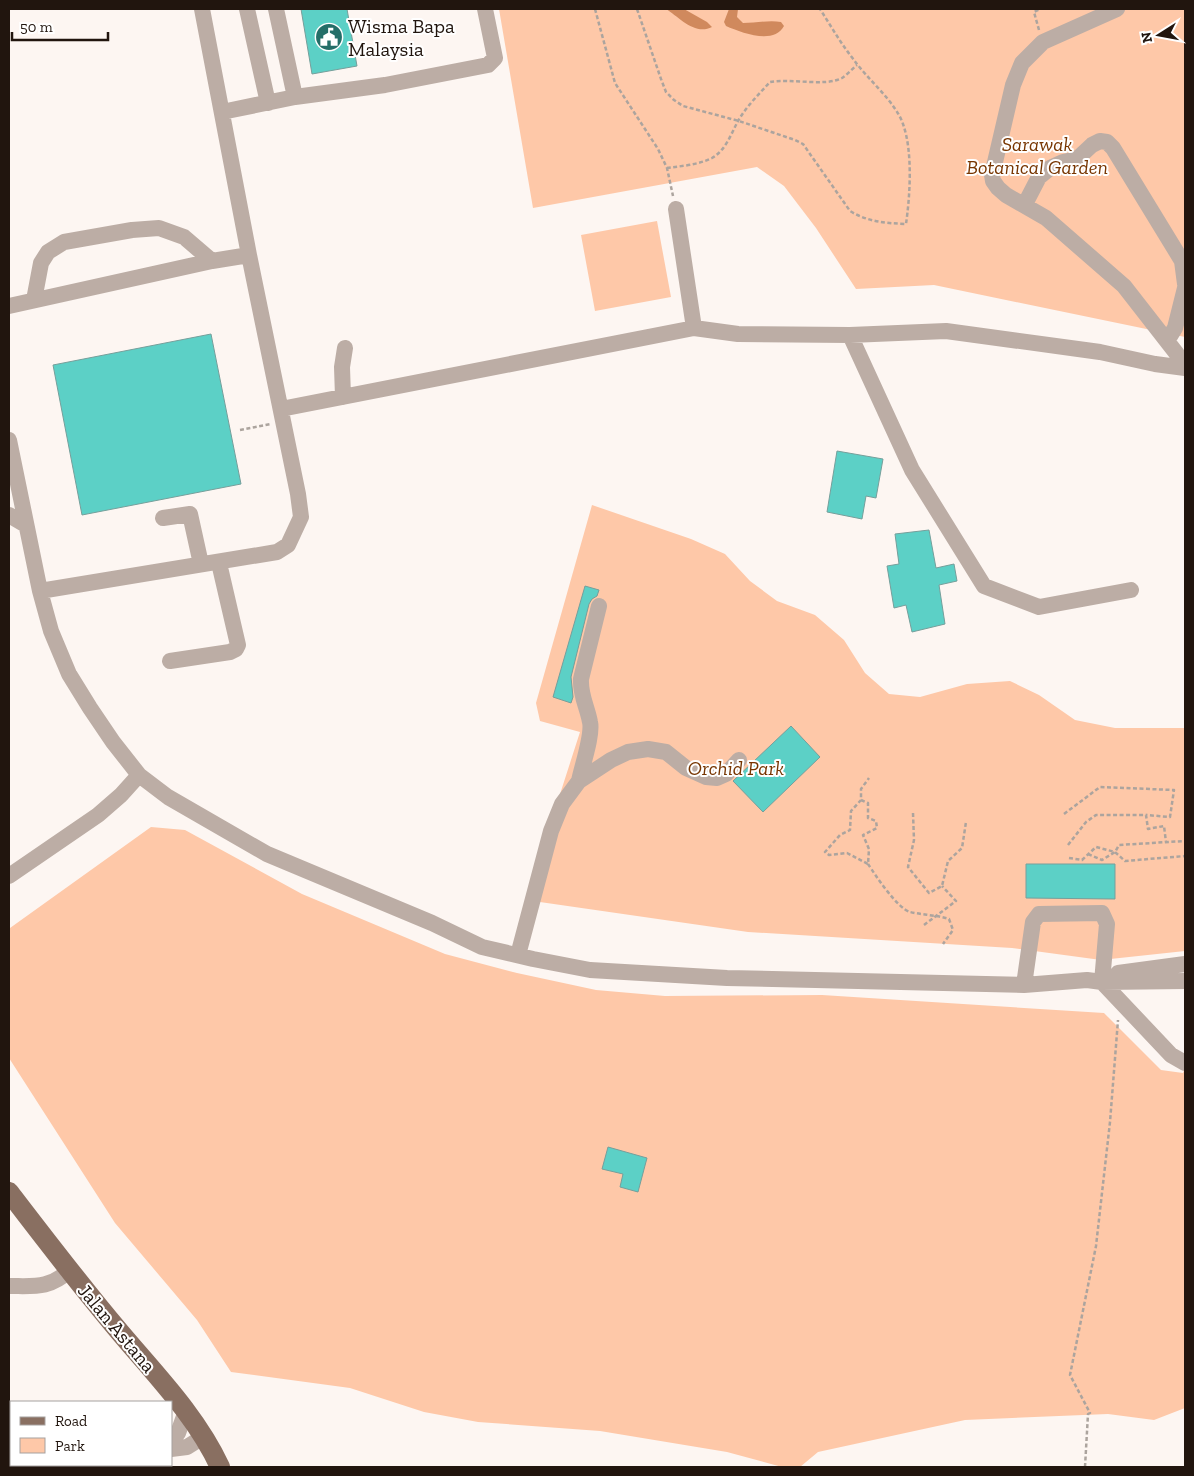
<svg xmlns="http://www.w3.org/2000/svg" width="1194" height="1476" font-family="'Zilla Slab',serif">
	<style>
		.green { fill: #fec8a8 }
		.water { fill: #d0895d }
		.building { fill: #5cd0c6; stroke: #769f9b }
		.lines { fill: none; stroke-linecap: round; stroke-linejoin: round }
		.path { stroke: #aca49e; stroke-width: 2.5; stroke-dasharray: 4 2.5; stroke-linecap: butt }
		.minor { stroke: #bcada5; stroke-width: 16 }
		.major { stroke: #896f61; stroke-width: 20 }
		.labels { text-anchor: middle; stroke-width: 4; stroke-linejoin: round; paint-order: stroke }
		.poi-label { font-size: 20px; fill: #21150e; stroke: #fff; text-anchor: start }
		.park-label { font-size: 20px; font-style: italic; fill: #773500; stroke: #fff }
		.street-label { font-size: 20px; fill: #21150e; stroke: #fff }
	</style>
	<rect width="100%" height="100%" fill="#fdf6f2"/>
	<path class="green" d="M499,9H1185V337L934,285L856,289L816,228L784,186L757,167L533,208Z
		M657,221L671,297L595,311L581,235Z
		M592,505L691,539L725,554L750,581L777,601L815,615L844,640L865,673L889,694L920,697L967,684L1010,681L1039,695L1075,720L1115,728H1185V951L1101,960L1012,948L748,932L526,900L580,732L540,721L536,703Z
		M151,827L185,830L302,894L445,954L517,973L596,990L665,996L822,995L1104,1013L1161,1070L1183,1073L1185,1068V1408L1154,1420L1108,1414L965,1420L818,1452L800,1467H782L727,1452L600,1431L478,1422L424,1412L350,1388L231,1372L197,1320L115,1223L9,1058L10,928Z"/>
	<path class="water" d="M666,9H684L707,22L712,27C695,36 679,17 666,9Z
		M729,9H738L737,17L743,23C755,23 769,20 781,22L784,26C774,45 742,33 726,26L724,22Z"/>
	<path class="building" d="M301,9H347L357,66L312,74Z
		M211,334L241,484L82,515L53,365Z
		M837,451L883,459L876,498L866,496L862,519L827,512Z
		M929,530L936,568L954,564L957,581L939,585L945,624L912,632L906,605L894,608L887,566L899,564L895,534Z
		M585,586L599,590L597,596L592,599L589,604L571,677L573,697L571,703L553,697Z
		M791,726L820,757L763,812L733,781Z
		M1026,864H1115V899L1026,898Z
		M608,1147L647,1158L638,1192L620,1187L623,1174L602,1169Z"/>
	<g class="lines">
		<path class="path" d="M595,9L615,83L658,149L667,168L673,196
			M637,9L661,79L666,92L674,100L683,106L739,121L795,140L803,144L850,211C868,222 885,223 906,224C910,196 913,152 903,124C895,101 868,80 854,60C841,44 831,26 820,9
			M1039,30L1034,12L1040,9
			M667,168C681,166 698,165 712,158C726,150 731,134 738,121C746,107 759,94 770,82C791,78 825,87 842,78C847,75 852,69 857,65
			M240,430L271,424
			M861,800L868,803V818L876,821L877,828L863,835L869,849L868,864L847,853L829,855L825,852L840,835L850,830L851,811L861,800V789L869,778
			M913,813L914,840L908,867L929,893L942,886L948,861L962,848L966,822
			M1064,814L1100,787L1174,790L1170,817L1146,815
			M1068,845L1086,822L1096,815H1146L1148,829L1164,826L1166,842
			M1088,854L1102,860L1115,852L1119,845L1185,841
			M1069,858L1082,860L1096,847L1115,852L1125,861L1185,856
			M868,864C876,876 897,908 910,912C923,915 936,915 949,919L953,930L943,944
			M924,925L956,901L942,886
			M1085,1467L1088,1414L1090,1413L1070,1375L1096,1246L1110,1122L1118,1020"/>
		<path class="minor" d="M247,9L268,103
			M276,9L295,97
			M1117,9L1043,42L1022,63L1013,85L992,175L993,181L998,188L1006,195L1046,218L1124,286L1177,354L1184,368
			M222,112L295,97L385,85L488,65L495,58L485,9
			M1025,204L1039,177L1050,168L1063,162L1077,159L1092,145L1100,141L1107,142L1113,148L1182,261L1185,284
			M676,209L694,328
			M34,300L41,263L48,252L64,242L132,230L159,228L184,237L212,261
			M9,306L212,261L249,255
			M850,335L912,470L984,586L1039,607L1131,590
			M1167,341L1175,328L1185,288
			M343,397L342,367L345,348
			M281,409L694,328L738,334L850,335L946,331L1100,352L1155,364L1185,368
			M9,440L40,591L51,631L69,674L90,708L113,742L139,775L168,797L267,854L432,923L482,947L533,959L590,970L727,978L1024,985L1087,980L1102,982L1185,981
			M9,515L26,525
			M163,518L190,514L201,564
			M40,591L277,552L288,545L301,517L298,494L249,255L202,9
			M170,661L230,652L236,649L238,645L219,563
			M579,781C582,766 593,735 590,722C587,706 580,695 581,679L599,606
			M9,876L98,815L121,795L139,775
			M518,955L551,831L562,804L579,781L611,760L628,752L648,749L666,752L686,768L706,777L717,778L726,774L739,760
			M1118,973L1185,964
			M1024,985L1033,922L1039,914L1102,913L1107,924L1102,982L1171,1055L1185,1063
			M9,1286C35,1286 49,1289 70,1270
			M171,1440L178,1433L186,1411
			M9,1444H11
			M171,1449L187,1447L203,1437"/>
		<path class="major" d="M9,1192C45,1239 80,1285 118,1330C154,1373 196,1415 220,1467"/>
	</g>
	<defs>
		<g id="civic-disc" transform="scale(1.4375)"><circle r="9.5" fill="#246e68" stroke="#fff"/><path d="M-.6-6.5H3V-4.5H.6V-3L4-1V1h2V6H-6V1h2V-1L-.6-3ZM-1.2 2.5V6h2.4V2.5Z" fill="#fff"/></g>
	</defs>
	<g fill-rule="evenodd">
		<use href="#civic-disc" x="329" y="37"/>
	</g>
	<g class="labels">
		<g class="poi-label">
			<text x="348" y="33">Wisma Bapa<tspan x="348" dy="23">Malaysia</tspan></text>
		</g>
		<g class="park-label">
			<text x="1037" y="151">Sarawak<tspan x="1037" dy="23">Botanical Garden</tspan></text>
			<text x="736" y="775">Orchid Park</text>
		</g>
		<g class="street-label">
			<text transform="translate(117 1328) rotate(50)" y="7">Jalan Astana</text>
		</g>
	</g>
	<rect width="1194" height="1476" fill="none" stroke="#21150e" stroke-width="20"/>
	<rect x="10" y="1401" width="162" height="65" fill="#ffffff" stroke="#a6a19f"/>
	<rect x="20" y="1417" width="25" height="8" fill="#896f61" stroke="#a6a19f"/>
	<text x="55" y="1426" font-size="15" fill="#21150e">Road</text>
	<rect x="20" y="1438" width="25" height="15" fill="#fec8a8" stroke="#a6a19f"/>
	<text x="55" y="1451" font-size="15" fill="#21150e">Park</text>
	<g transform="translate(1159 35) rotate(259)" stroke="#ffffff" stroke-width="4" paint-order="stroke">
	<path d="M0-4L9 19L0 12L-9 19Z" fill="#21150e"/>
	<text y="-8" font-size="14" font-weight="bold" text-anchor="middle" fill="#21150e">N</text>
	</g>
	<path d="M12 32v8h96v-8" fill="none" stroke="#21150e" stroke-width="2.5"/>
	<text x="20" y="32" font-size="15" fill="#21150e" stroke="#ffffff" stroke-width="4" paint-order="stroke">50 m</text>
</svg>
